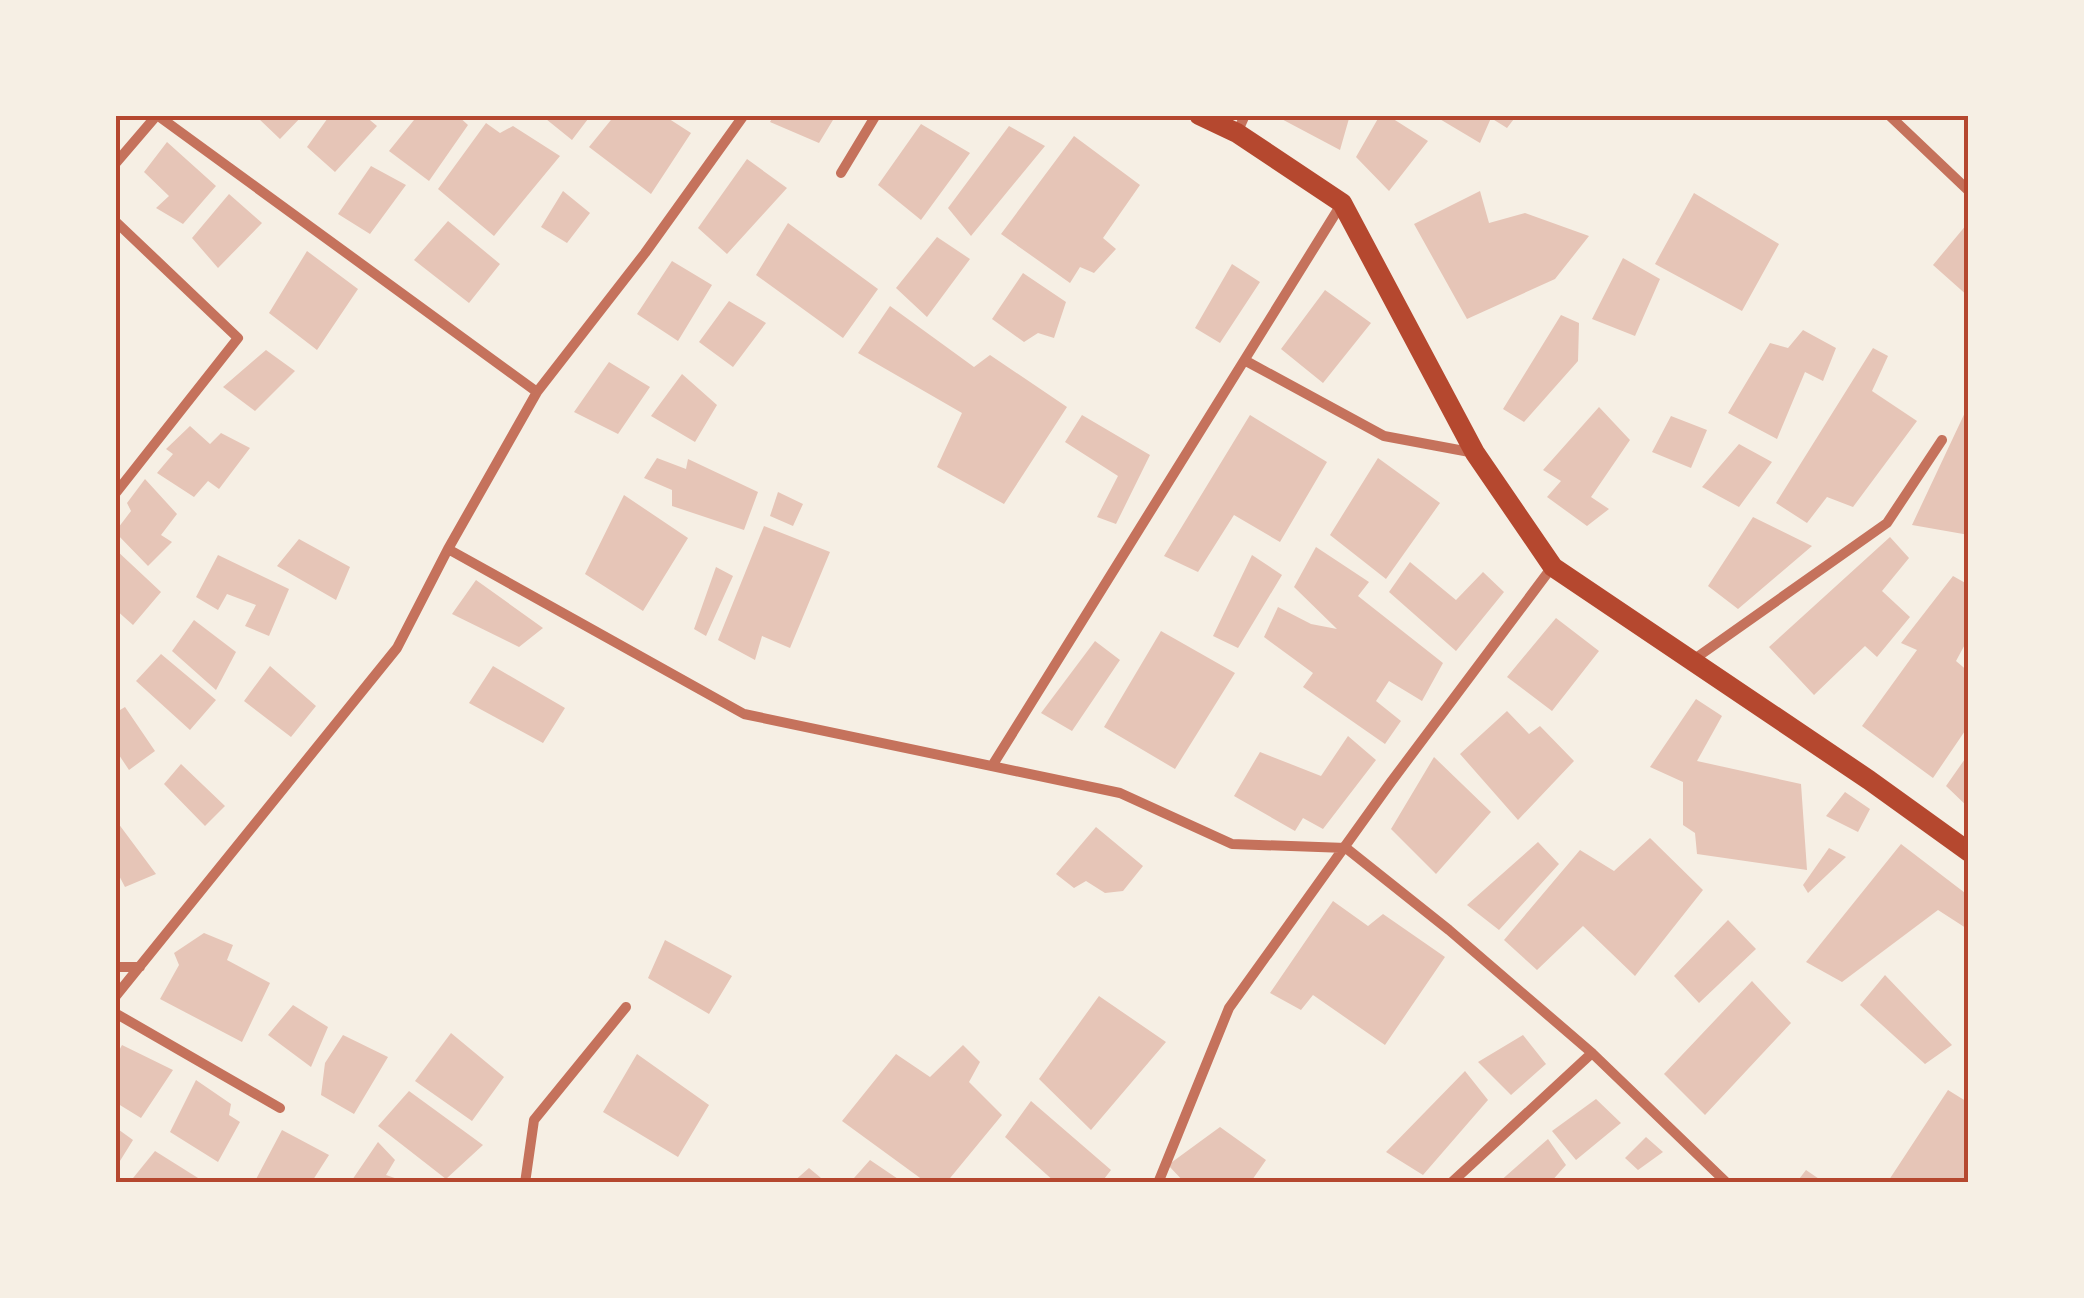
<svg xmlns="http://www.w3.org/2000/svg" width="2084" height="1298" font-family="Mulish,sans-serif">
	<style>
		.building { fill: #e6c5b7 }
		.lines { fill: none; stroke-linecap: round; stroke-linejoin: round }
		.minor { stroke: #c5725c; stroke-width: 10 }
		.secondary { stroke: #b5482f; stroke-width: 20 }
		.neatline { fill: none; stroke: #b5482f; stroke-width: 4 }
	</style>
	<rect width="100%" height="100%" fill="#f6efe4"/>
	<path class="building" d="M261,115H303L280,139L258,118Z
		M330,115H364L377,126L335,172L307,147Z
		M418,115H457L468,125L429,181L389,151Z
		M541,115H591L572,140Z
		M615,115H663L691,133L651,194L589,147Z
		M774,115H836L819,143L770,122Z
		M1274,115H1350L1340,150Z
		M1380,115H1387L1428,141L1389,191L1356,157Z
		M1433,115H1517L1507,128L1491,118L1480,143Z
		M486,123L500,133L513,126L560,156L494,236L438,189Z
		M921,124L970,153L921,220L878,185Z
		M1009,126L1045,146L971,236L948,208Z
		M1074,136L1140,185L1103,238L1116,249L1094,273L1080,267L1070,283L1001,234Z
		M167,142L216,186L183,224L156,208L169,196L144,172Z
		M747,159L787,188L727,254L698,228Z
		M371,166L406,185L370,234L338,214Z
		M563,191L590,213L567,243L541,227Z
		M1480,191L1489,223L1525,213L1589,236L1555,279L1467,319L1414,224Z
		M1694,193L1779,244L1742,311L1655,264Z
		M229,194L262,223L218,268L192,238Z
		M448,221L500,264L469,303L414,260Z
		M788,223L878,289L843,338L756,275Z
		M1967,224L1969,226V297L1933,265Z
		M937,237L970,259L927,317L896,288Z
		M307,251L358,289L317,350L269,313Z
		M1623,258L1660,279L1635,336L1592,319Z
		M672,261L712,285L678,341L637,314Z
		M1232,264L1260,282L1220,343L1195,328Z
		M1023,273L1066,302L1054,338L1038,333L1024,342L992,319Z
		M1325,290L1371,323L1323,383L1281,349Z
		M729,301L766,323L733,367L699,342Z
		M890,306L974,367L990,355L1067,407L1004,504L937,467L962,413L858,353Z
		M1561,315L1579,323L1578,361L1524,422L1503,409Z
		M1803,330L1836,348L1823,381L1805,372L1777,439L1728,413L1770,343L1788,348Z
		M1873,348L1888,356L1872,391L1917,421L1853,507L1827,497L1807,523L1776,503Z
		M266,350L295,371L255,411L223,387Z
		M609,362L650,387L618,434L574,412Z
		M682,374L717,405L695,442L651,416Z
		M1969,404V535L1912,525Z
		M1599,407L1630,440L1591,497L1609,509L1587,526L1547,497L1561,481L1543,470Z
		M1082,415L1150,455L1116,524L1097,517L1118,476L1065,442Z
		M1250,415L1327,462L1280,542L1234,515L1198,572L1164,556Z
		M1671,416L1707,430L1691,468L1652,452Z
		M190,426L210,444L221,433L250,448L219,489L208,481L194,497L157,473L173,454L166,449Z
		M1739,444L1772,462L1739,507L1702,487Z
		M657,458L686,469L688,459L758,492L744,530L672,506V490L644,478Z
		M1378,458L1440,503L1386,579L1330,535Z
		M145,479L177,514L161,535L172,542L148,566L115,532L131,511L127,503Z
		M778,492L803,504L793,526L770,516Z
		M624,495L688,538L643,611L585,574Z
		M1753,517L1812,546L1738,609L1708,586Z
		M764,526L830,552L790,648L762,636L755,660L718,640Z
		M1890,537L1909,558L1882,591L1910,617L1877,657L1865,646L1814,695L1769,647Z
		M299,539L350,567L336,600L277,566Z
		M1316,547L1369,582L1358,596L1443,663L1422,701L1389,681L1376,701L1401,721L1385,744L1303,687L1313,673L1264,637L1278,607L1311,624L1337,629L1294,587Z
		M115,549L161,592L133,625L115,609Z
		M218,555L289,589L269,636L245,626L256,605L227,594L218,610L196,597Z
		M1252,555L1282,575L1238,648L1213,636Z
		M1410,562L1456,600L1483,572L1504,592L1456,651L1389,592Z
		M716,567L733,576L706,636L694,629Z
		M1953,576L1969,585V637L1956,661L1969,672V725L1933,778L1862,726L1917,650L1901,643Z
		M476,580L543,628L519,647L452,614Z
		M1556,618L1599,651L1552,711L1507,677Z
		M194,620L236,652L216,690L172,651Z
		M1161,631L1235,673L1175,769L1104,727Z
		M1095,641L1120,660L1072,731L1041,713Z
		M161,654L216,700L190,730L136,681Z
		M270,666L316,706L291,737L244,701Z
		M493,666L565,708L543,743L469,703Z
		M1696,699L1722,716L1697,761L1801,784L1807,870L1697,854L1695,833L1683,825V782L1650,767Z
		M125,707L155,751L129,770L115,749V713Z
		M1507,711L1529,734L1540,726L1574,761L1518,820L1460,754Z
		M1348,736L1376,760L1323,829L1303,818L1295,831L1234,796L1260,752L1321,776Z
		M1967,756L1969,758V808L1946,786Z
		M1434,757L1491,812L1436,874L1391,829Z
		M181,764L225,806L205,826L164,784Z
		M1845,792L1870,809L1858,832L1826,816Z
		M115,819L156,874L125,887L115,868Z
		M1096,827L1143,866L1123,891L1105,893L1086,881L1074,888L1056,874Z
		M1650,838L1703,890L1635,976L1583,926L1537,970L1504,940L1580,850L1614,871Z
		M1538,842L1559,864L1499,930L1467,905Z
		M1901,844L1969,896V930L1938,910L1842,982L1806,962Z
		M1829,848L1846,857L1808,893L1803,885Z
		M1333,901L1368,926L1383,914L1445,957L1385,1045L1313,995L1301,1010L1270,993Z
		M1728,920L1756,949L1699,1003L1674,976Z
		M204,933L233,945L227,960L270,983L242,1042L160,999L179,965L174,953Z
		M665,940L732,976L709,1014L648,978Z
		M1885,975L1952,1045L1925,1064L1860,1005Z
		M1752,981L1791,1023L1705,1115L1664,1074Z
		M1099,996L1166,1042L1091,1130L1039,1079Z
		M293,1005L328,1027L311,1067L268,1035Z
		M451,1033L504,1077L472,1121L415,1081Z
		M343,1035L388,1057L354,1114L321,1095L325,1063Z
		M1523,1035L1546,1064L1511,1095L1478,1062Z
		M122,1045L173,1070L141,1118L115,1102V1058Z
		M963,1045L980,1062L969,1082L1002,1115L946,1183H927L842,1121L896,1054L930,1077Z
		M637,1054L709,1105L678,1157L603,1112Z
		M1465,1071L1488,1100L1423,1175L1386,1152Z
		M196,1080L231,1104L229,1115L240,1122L218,1162L170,1132Z
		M1948,1090L1969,1103V1183H1887Z
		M409,1091L483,1145L446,1179L378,1126Z
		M1596,1099L1621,1123L1576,1160L1552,1131Z
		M1031,1101L1111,1170L1101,1183H1056L1005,1137Z
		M115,1127L133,1140L115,1169Z
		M1220,1127L1266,1160L1250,1183H1185L1168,1165Z
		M282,1130L329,1155L311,1183H254Z
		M1646,1137L1663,1152L1638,1170L1625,1158Z
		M1548,1139L1566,1165L1550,1183H1498Z
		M378,1142L395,1160L386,1175L409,1183H350Z
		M155,1151L206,1183H129Z
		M870,1160L904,1183H860L854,1178Z
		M809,1168L827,1183H792Z
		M1806,1170L1825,1183H1796Z"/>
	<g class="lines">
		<path class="minor" d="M157,115L537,392
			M1889,115L1969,191
			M1237,133L1245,115
			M115,164L157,115
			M841,173L876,115
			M115,221L238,338L115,494
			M1246,361L1384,436L1475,453
			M448,549L744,714L1120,793L1232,844L1346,848L1449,930L1592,1053L1727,1183
			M1693,660L1887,523L1942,440
			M992,766L1342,203
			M115,967H140
			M115,997L397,648L448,549L537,392L645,253L744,115
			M115,1013L280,1108
			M525,1183L534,1120L626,1007
			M1158,1183L1229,1008L1391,782L1552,567
			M1451,1183L1592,1053"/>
		<path class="secondary" d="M1199,115L1237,133L1342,203L1475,453L1553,567L1869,780L1969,852"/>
	</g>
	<rect width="2084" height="1298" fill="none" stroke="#f6efe4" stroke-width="235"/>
	<rect x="118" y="118" width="1848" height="1062" class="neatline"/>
</svg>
